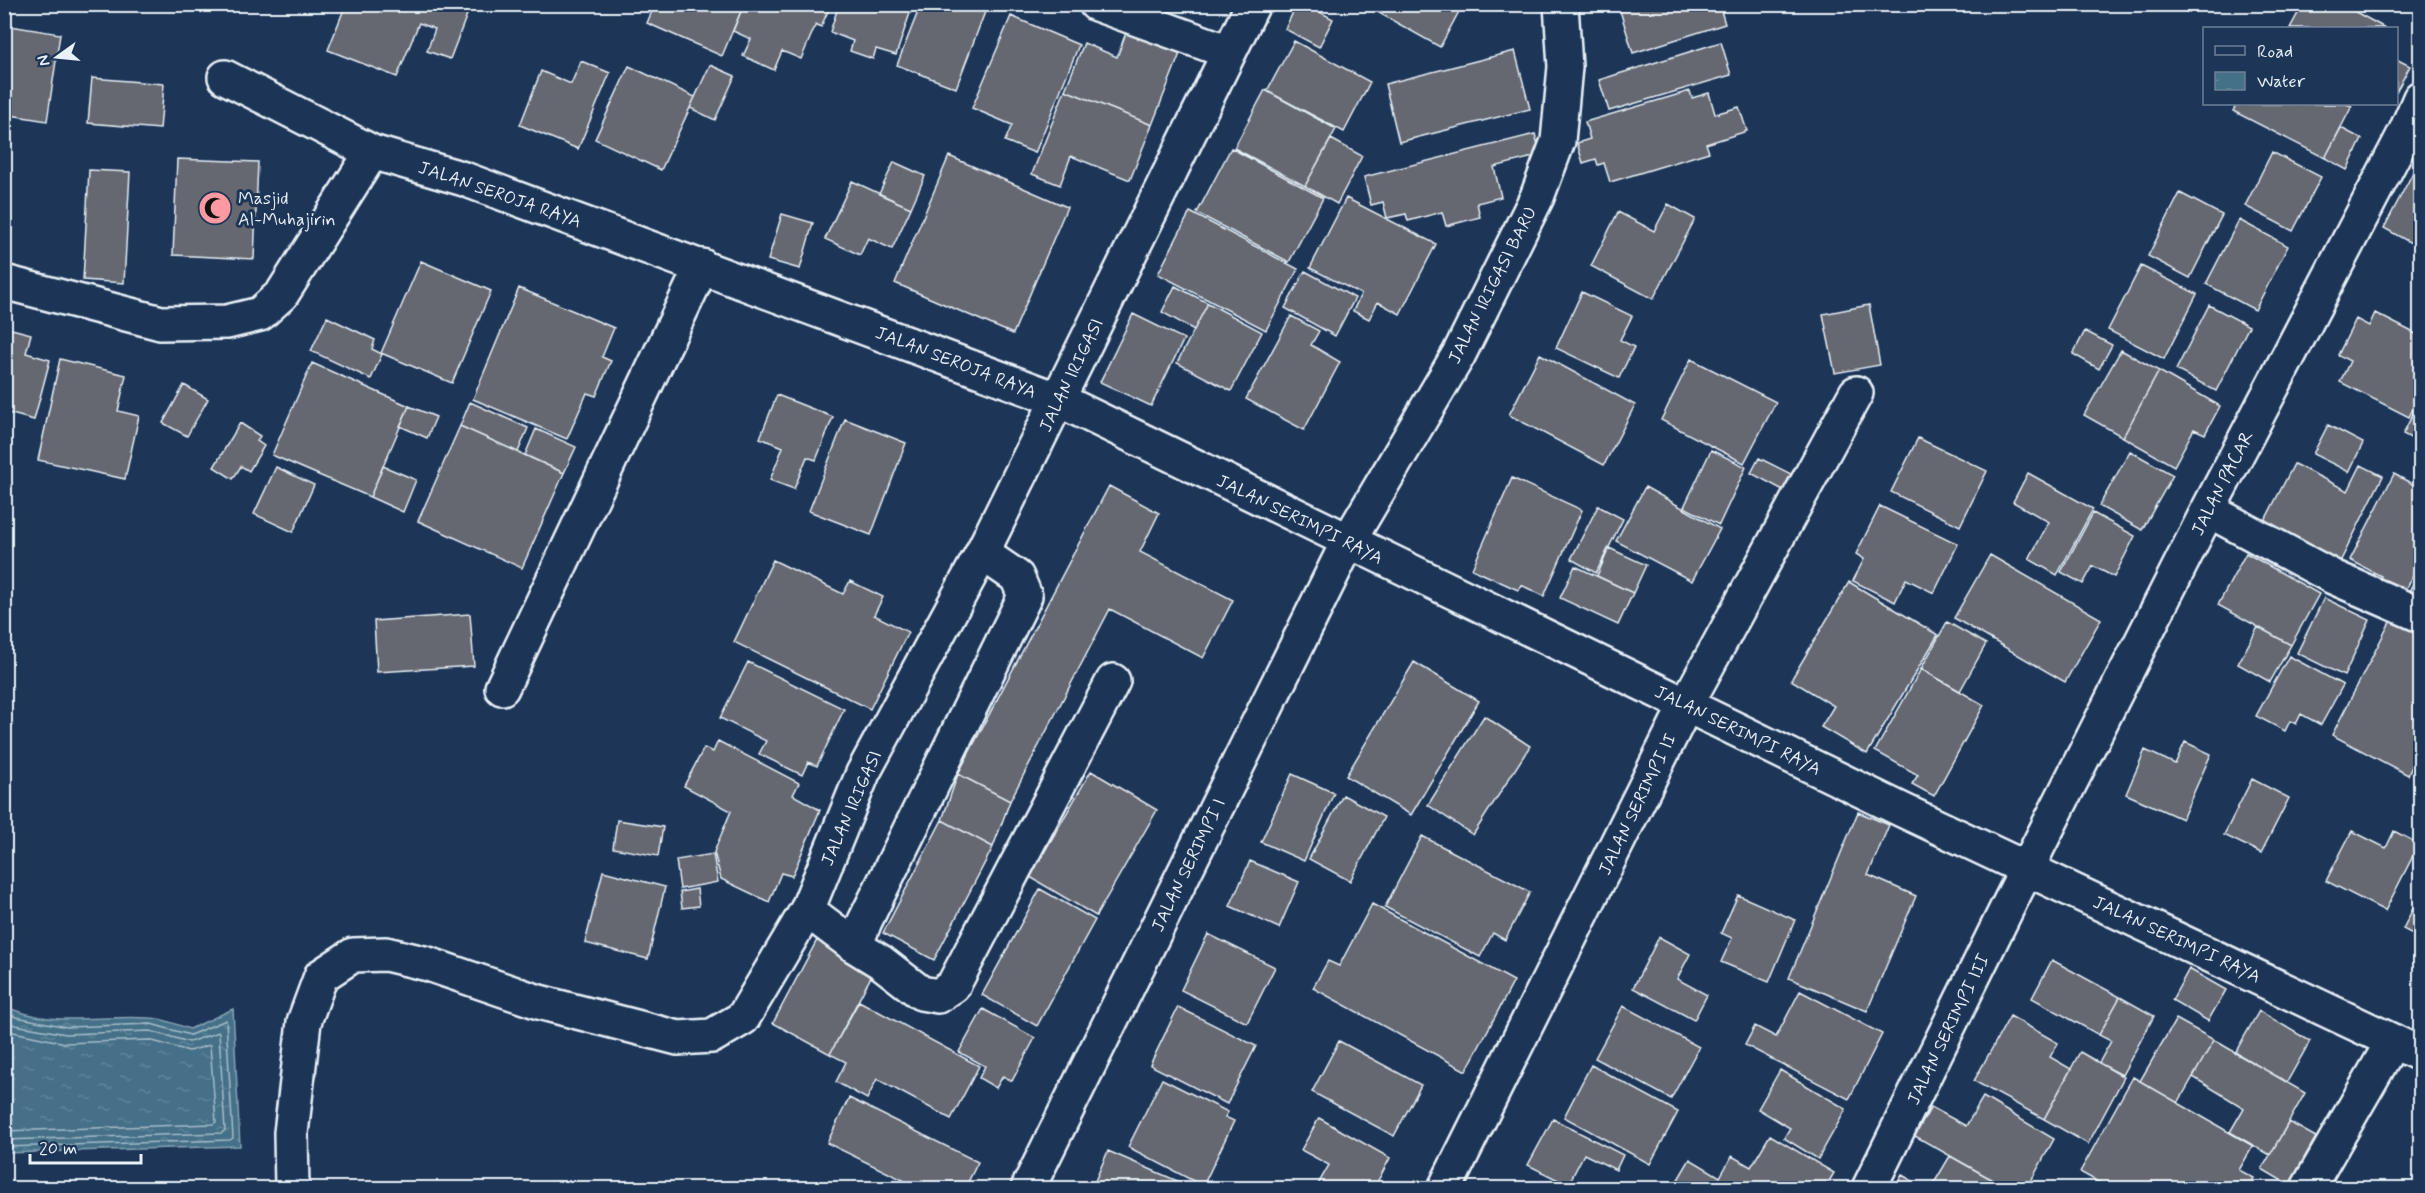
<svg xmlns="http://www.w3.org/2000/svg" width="2425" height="1193" font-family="Mynerve,sans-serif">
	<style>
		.water { fill: url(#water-ripples); stroke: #86a4b5; stroke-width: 1.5 }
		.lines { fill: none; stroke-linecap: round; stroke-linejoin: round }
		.shore { stroke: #a6bdcb; stroke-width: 1.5 }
		.building { fill: #65676f; stroke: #e8f1f8; stroke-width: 1.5 }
		.minor-casing { stroke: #e8f1f8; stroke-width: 38 }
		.minor { stroke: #1d3557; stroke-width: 33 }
		.labels { text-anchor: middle; stroke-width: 6; stroke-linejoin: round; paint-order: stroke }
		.street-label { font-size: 18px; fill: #e8f1f8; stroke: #1d3557 }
		.poi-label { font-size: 18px; fill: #e8f1f8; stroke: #1d3557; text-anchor: start }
	</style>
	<defs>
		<pattern id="water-ripples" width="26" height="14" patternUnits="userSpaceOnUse" patternTransform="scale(1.5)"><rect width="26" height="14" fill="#447088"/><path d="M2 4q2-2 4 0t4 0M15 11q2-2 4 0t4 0" fill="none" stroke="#5f859a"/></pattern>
	</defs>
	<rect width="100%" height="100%" fill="#1d3557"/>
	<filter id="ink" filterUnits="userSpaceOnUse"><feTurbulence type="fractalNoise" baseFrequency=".0167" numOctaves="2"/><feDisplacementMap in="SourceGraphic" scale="12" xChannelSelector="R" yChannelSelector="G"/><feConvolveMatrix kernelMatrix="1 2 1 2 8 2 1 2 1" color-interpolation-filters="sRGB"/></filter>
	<g filter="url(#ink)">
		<path class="water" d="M4,1006C56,1029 98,1014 150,1018C163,1018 177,1025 190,1029L233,1009L240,1146L5,1153Z"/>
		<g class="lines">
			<path class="shore" d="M4,1012L16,1017L67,1027L151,1024L190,1035L226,1020L233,1138L230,1140L4,1147
				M4,1020L15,1025L66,1034L150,1031L189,1042L219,1032L225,1130L222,1133L4,1140
				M4,1030L65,1043L149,1040L189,1051L210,1045L216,1122L213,1124L4,1131"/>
		</g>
		<path class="building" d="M346,4H471L450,59L427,51L435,29L419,23L397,77L328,50Z
			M655,4H744L722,56L647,23Z
			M744,4H831L821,27L816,24L801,59L782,51L774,70L743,56L751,39L733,31Z
			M839,4H913L896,55L876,49L873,59L850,51L853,41L830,32Z
			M921,4H988L956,88L897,65Z
			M1297,4H1305L1333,19L1319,47L1285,29Z
			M1383,4H1463L1440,47L1379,13Z
			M1618,4H1719L1725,24L1633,53Z
			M2303,4H2341L2385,28H2290Z
			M1011,16L1079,45L1035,153L1005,141L1012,125L972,108Z
			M4,25L60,34L47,121L4,114Z
			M1127,30L1181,51L1152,125L1065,90L1084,43L1117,57Z
			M1294,41L1370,82L1344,132L1267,91Z
			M1721,42L1731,75L1609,111L1599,80Z
			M1515,51L1530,109L1399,142L1385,84Z
			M2396,59L2410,66L2396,92Z
			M581,61L610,73L578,149L520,125L541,71L571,84Z
			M710,65L735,76L715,120L690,108Z
			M629,66L695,97L661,170L595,139Z
			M92,78L164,84L160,129L88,123Z
			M1065,90L1152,125L1130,180L1071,156L1060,185L1032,174Z
			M1265,90L1336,129L1305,186L1234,148Z
			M1690,91L1692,98L1709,93L1715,114L1739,107L1747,131L1706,144L1709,152L1610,182L1604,163L1598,165L1596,159L1583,163L1577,143L1590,139L1585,122Z
			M2237,104H2346L2352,106L2325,158L2233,111Z
			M2341,128L2362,139L2347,170L2325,158Z
			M1535,134L1541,155L1494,167L1501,197L1477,203L1480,217L1446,226L1442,212L1408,221L1406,214L1387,218L1383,202L1371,205L1364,177Z
			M1331,139L1362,156L1337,204L1305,186Z
			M1231,148L1323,198L1289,262L1197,213Z
			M2272,152L2321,177L2293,231L2245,206Z
			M949,156L1067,207L1013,334L895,283Z
			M177,159L258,162L254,259L173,255Z
			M2420,159V248L2384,228Z
			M894,162L925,176L911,208L879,194Z
			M89,170L130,172L124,283L83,280Z
			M852,181L911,208L892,249L868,238L860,255L825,239Z
			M2180,193L2222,215L2190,278L2148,256Z
			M1346,198L1436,244L1400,314L1378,302L1369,319L1353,311L1361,294L1310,268Z
			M1668,204L1695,219L1653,299L1591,266L1618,212L1654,231Z
			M1190,212L1298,269L1266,330L1158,274Z
			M782,214L813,223L800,269L768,260Z
			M2239,220L2288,246L2255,310L2206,284Z
			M421,261L491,291L452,383L381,353Z
			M2141,266L2197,294L2164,359L2108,330Z
			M1305,271L1355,298L1335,336L1285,308Z
			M1175,286L1208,303L1194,330L1162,312Z
			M519,288L614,328L602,357L611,361L596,396L587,393L567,439L473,399Z
			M1582,292L1632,316L1620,340L1634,347L1619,378L1556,348Z
			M1208,303L1262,332L1231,391L1177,363Z
			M1869,305L1880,365L1835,373L1823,314Z
			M2209,305L2249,326L2216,391L2176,370Z
			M2375,313L2420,336V394L2409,417L2340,382L2350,361L2338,355L2356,319L2369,326Z
			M1133,314L1184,339L1151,406L1100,382Z
			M1291,316L1319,331L1311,345L1340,362L1304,430L1246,399Z
			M327,317L375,340L372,349L382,354L371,379L311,351Z
			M4,327L31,334L26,353L50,360L34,420L4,412Z
			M2085,331L2112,345L2099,369L2073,354Z
			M2121,350L2159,371L2123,437L2084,415Z
			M1540,354L1635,405L1604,465L1509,415Z
			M60,359L126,375L118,411L139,416L125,479L38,460Z
			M1691,359L1776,402L1744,463L1661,420Z
			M312,363L409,406L370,497L272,455Z
			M2159,371L2220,406L2205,434L2194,429L2174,466L2123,437Z
			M184,385L208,399L187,436L163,423Z
			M777,395L833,417L816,460L807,457L794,489L770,480L783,447L760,438Z
			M2420,400V443L2403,434Z
			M470,402L528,428L518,452L460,426Z
			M409,406L436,417L427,438L400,426Z
			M845,419L906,443L871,535L809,511Z
			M240,423L260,436L257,441L264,446L249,471L241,466L233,479L214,467Z
			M2328,425L2363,443L2349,472L2313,454Z
			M460,426L564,473L522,568L418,521Z
			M536,429L576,447L564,473L525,455Z
			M1918,438L1987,471L1960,526L1891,492Z
			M1711,450L1746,467L1719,525L1684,507Z
			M2130,451L2173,475L2142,530L2099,506Z
			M1759,458L1791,474L1783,490L1751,473Z
			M2294,464L2348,491L2361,465L2383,476L2335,572L2263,524Z
			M383,466L416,480L403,512L370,497Z
			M276,467L314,485L293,532L254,514Z
			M2028,473L2093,509L2057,575L2029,559L2049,522L2013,502Z
			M2394,474L2420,488V560L2401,598L2376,585L2381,576L2350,560Z
			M1512,478L1582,510L1544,596L1521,585L1518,590L1472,569Z
			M1109,486L1159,513L1140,552L1233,600L1203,658L1110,609L1010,801L958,774Z
			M1645,487L1720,529L1692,581L1616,541Z
			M1598,506L1623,519L1596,573L1571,559Z
			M1880,506L1958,544L1934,593L1906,579L1895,602L1853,581L1864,559L1856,554Z
			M2093,513L2135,536L2114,577L2093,566L2083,584L2061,572Z
			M1609,548L1646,565L1633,593L1597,576Z
			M2246,553L2319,594L2291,645L2218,605Z
			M1990,555L2101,619L2065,682L1954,618Z
			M773,560L843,594L850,581L883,597L874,615L908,632L870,709L734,642Z
			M1575,566L1633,593L1618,625L1560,598Z
			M2420,570V607L2405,599Z
			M1849,582L1938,635L1867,754L1821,727L1834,706L1791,680Z
			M2324,598L2370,620L2344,676L2297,653Z
			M470,614L474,666L377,672L374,621Z
			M2392,618L2420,633V749L2408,775L2332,735Z
			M1947,622L1986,644L1960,691L1921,669Z
			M2258,627L2291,645L2270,682L2238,664Z
			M2289,656L2343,685L2321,725L2301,714L2296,724L2290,721L2285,731L2256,716Z
			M748,662L844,709L817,766L808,762L802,775L759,754L766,741L720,718Z
			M1414,662L1479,701L1411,815L1346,776Z
			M1921,669L1984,705L1934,796L1912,784L1918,775L1875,751Z
			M1484,716L1530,746L1473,835L1428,805Z
			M718,741L799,783L793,795L820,810L792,876L781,873L769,902L721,879L714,852L731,811L684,786L704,748L713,752Z
			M2185,742L2211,754L2182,819L2126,794L2145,750L2175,764Z
			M1091,771L1157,810L1096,916L1030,877Z
			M958,774L1010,801L993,847L942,820Z
			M1292,774L1334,793L1304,861L1261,842Z
			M2252,779L2289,798L2261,853L2224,835Z
			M1343,795L1384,817L1350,881L1309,859Z
			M1858,812L1889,825L1868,875L1916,896L1867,1011L1789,978Z
			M617,820L663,827L658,856L613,848Z
			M942,820L993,847L934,960L883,933Z
			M2352,831L2386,848L2394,831L2419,844L2385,911L2326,881Z
			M1422,836L1530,892L1505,940L1493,933L1480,957L1385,907Z
			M713,854L718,882L680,889L676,860Z
			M1250,861L1299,882L1279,928L1230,906Z
			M603,871L665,887L648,959L585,943Z
			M697,889L699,906L682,908L680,892Z
			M1040,889L1095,920L1037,1026L982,995Z
			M2420,894V938L2403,929Z
			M1738,895L1795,920L1769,982L1721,962L1732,938L1721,933Z
			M1372,904L1514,981L1466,1071L1313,988L1328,961L1339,966Z
			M1208,934L1275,967L1247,1023L1181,990Z
			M1659,937L1690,954L1677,979L1707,995L1694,1020L1633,988Z
			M817,940L874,971L830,1054L773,1023Z
			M2052,960L2120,997L2099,1035L2032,998Z
			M2189,969L2226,990L2208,1021L2172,1000Z
			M1800,991L1882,1034L1849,1099L1745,1045L1755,1026L1776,1037Z
			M2120,997L2154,1016L2122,1075L2099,1063L2111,1041L2099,1035Z
			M859,1001L979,1066L951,1119L877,1079L867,1099L836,1082L846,1062L830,1054Z
			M1623,1006L1699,1047L1671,1099L1595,1058Z
			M1178,1007L1256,1046L1227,1104L1150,1065Z
			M983,1009L1035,1038L1012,1081L1003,1076L996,1088L979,1078L985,1066L959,1052Z
			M2259,1011L2310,1041L2287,1082L2235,1053Z
			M2010,1016L2058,1043L2050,1057L2071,1069L2044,1119L1974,1081Z
			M2176,1019L2214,1040L2178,1103L2140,1081Z
			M2214,1040L2305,1093L2270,1155L2230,1132L2244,1108L2193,1077Z
			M1339,1041L1421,1085L1394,1136L1312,1092Z
			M2080,1052L2124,1077L2088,1144L2044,1119Z
			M1591,1065L1678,1112L1650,1164L1564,1117Z
			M1780,1070L1846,1109L1818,1159L1784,1138L1790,1128L1758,1109Z
			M2133,1077L2253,1146L2239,1170L2254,1178L2248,1188H2109L2080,1172Z
			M1162,1079L1228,1112L1225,1117L1234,1121L1203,1186L1128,1147Z
			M1983,1097L2054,1139L2027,1188H2007L1915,1136L1931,1107L1966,1126Z
			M849,1098L978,1162L965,1188H919L827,1143Z
			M1319,1118L1390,1158L1374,1188H1321L1317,1186L1329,1165L1301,1150Z
			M1553,1119L1623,1155L1616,1170L1584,1154L1568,1185L1528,1165Z
			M2289,1122L2316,1137L2289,1185L2262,1169Z
			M1770,1135L1834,1173L1825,1188H1673L1690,1159L1720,1177L1732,1156L1751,1167Z
			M1108,1151L1189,1186L1187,1188H1092Z
			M1950,1156L2007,1188H1931Z
			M1902,1175L1925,1188H1895Z"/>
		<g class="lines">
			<g class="minor-casing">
				<path id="minor" d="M1096,4L1229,52
					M225,77L372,152
					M4,282L161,323L227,322L260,314L282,294L372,152L464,179L1059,400L1902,810L2420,1054
					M2208,510L2333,577L2420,615
					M982,553L1017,577L1025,596L865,921L855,946L881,962L921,993L938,996L953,986L1113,681
					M502,688L702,266
					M807,910L855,946
					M292,1188L291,1133L304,1022L321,976L353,955L386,954L428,964L539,1002L678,1038L712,1036L743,1018L807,910L863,773L982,553L1253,4
					M1028,1188L1348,542L1459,354L1537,197L1558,141L1565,67L1561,4
					M1445,1188L1686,705L1856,393
					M1869,1188L2011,900L2208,510L2405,133L2420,98
					M2308,1188L2393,1041"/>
			</g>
			<use href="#minor" class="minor"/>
		</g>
	</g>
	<defs>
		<g id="mosque-disc" transform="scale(1.725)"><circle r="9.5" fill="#ff9aa2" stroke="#1d3557"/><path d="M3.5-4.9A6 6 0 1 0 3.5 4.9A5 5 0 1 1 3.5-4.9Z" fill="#111"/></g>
	</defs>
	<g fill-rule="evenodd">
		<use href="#mosque-disc" x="215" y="208"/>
	</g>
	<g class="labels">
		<g class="street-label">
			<text transform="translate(500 194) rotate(19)" y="6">JALAN SEROJA RAYA</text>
			<text transform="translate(1492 285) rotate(-63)" y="6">JALAN IRIGASI BARU</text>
			<text transform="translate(956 362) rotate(21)" y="6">JALAN SEROJA RAYA</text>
			<text transform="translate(1071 375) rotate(-64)" y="6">JALAN IRIGASI</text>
			<text transform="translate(2222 483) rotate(-63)" y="6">JALAN PACAR</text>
			<text transform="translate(1300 519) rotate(26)" y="6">JALAN SERIMPI RAYA</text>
			<text transform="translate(1738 730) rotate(26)" y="6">JALAN SERIMPI RAYA</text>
			<text transform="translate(1637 804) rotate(-64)" y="6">JALAN SERIMPI II</text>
			<text transform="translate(851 808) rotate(-66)" y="6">JALAN IRIGASI</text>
			<text transform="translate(1188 865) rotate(-64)" y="6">JALAN SERIMPI I</text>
			<text transform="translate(2177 939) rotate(25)" y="6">JALAN SERIMPI RAYA</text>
			<text transform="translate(1948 1029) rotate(-64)" y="6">JALAN SERIMPI III</text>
		</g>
		<g class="poi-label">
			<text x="238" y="204">Masjid<tspan x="238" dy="21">Al-Muhajirin</tspan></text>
		</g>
	</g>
	<rect width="2425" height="1193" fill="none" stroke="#1d3557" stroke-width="24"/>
	<rect x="12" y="12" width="2401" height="1169" fill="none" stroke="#e8f1f8" stroke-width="2" filter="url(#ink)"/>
	<rect x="2203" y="27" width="195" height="78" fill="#1d3557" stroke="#6e8097" stroke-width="1.5"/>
	<rect x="2215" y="46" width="30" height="9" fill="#1d3557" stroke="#6e8097" stroke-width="1.5"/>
	<text x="2257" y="57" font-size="18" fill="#e8f1f8">Road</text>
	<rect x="2215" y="72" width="30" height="18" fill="url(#water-ripples)" stroke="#6e8097" stroke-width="1.5"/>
	<text x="2257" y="87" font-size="18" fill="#e8f1f8">Water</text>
	<g transform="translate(57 57) rotate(255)" stroke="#1d3557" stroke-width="4.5" paint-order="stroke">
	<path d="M0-4.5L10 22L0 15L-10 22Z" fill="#e8f1f8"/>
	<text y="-9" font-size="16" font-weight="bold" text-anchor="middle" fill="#e8f1f8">N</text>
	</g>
	<path d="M30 1154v9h111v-9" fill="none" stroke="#e8f1f8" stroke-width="3"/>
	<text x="39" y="1154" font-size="18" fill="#e8f1f8" stroke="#1d3557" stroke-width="4.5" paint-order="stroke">20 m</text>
</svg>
